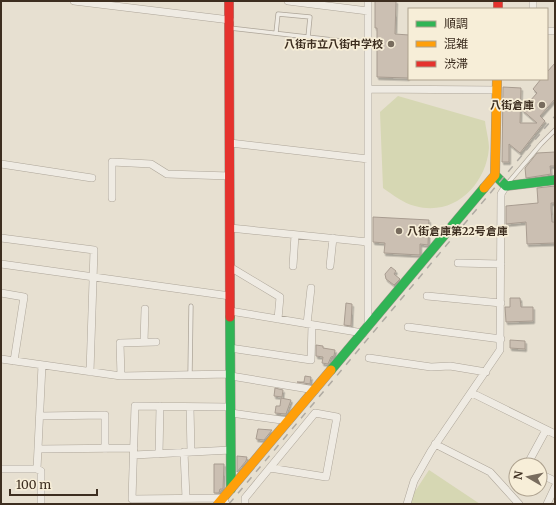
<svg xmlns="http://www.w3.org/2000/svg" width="556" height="505" font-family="Merriweather,'Noto Sans JP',serif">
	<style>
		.green { fill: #d6d7b3 }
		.building { fill: #cbbfb2; stroke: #a89c90; filter: url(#shadow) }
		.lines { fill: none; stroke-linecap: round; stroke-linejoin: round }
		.lane-casing { stroke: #ada599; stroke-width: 5 }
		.street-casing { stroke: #ada599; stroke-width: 8 }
		.fast-casing { stroke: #9c958a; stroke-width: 10 }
		.slow-casing { stroke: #9c958a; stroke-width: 10 }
		.jam-casing { stroke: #9c958a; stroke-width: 10 }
		.lane { stroke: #efebe3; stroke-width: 3.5 }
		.street { stroke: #efebe3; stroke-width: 7 }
		.fast { stroke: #30b455; stroke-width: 9 }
		.slow { stroke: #ff9f0a; stroke-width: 9 }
		.jam { stroke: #e5322d; stroke-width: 9 }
		.rail { stroke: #afaaa2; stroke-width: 1.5; stroke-dasharray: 7 7; stroke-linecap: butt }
		.poi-dot { fill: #786c5e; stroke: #f7eed8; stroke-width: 1.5 }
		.labels { text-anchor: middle; stroke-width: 3.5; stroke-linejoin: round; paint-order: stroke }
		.poi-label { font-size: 11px; font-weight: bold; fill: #3d2e20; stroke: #f7eed8; text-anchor: end }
	</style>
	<defs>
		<filter id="shadow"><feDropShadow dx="1.5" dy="2.5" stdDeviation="0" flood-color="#0004"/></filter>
	</defs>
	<rect width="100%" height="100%" fill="#e7e0d1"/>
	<path class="green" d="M398,96L485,121C486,130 489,140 489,148C486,185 454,217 415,206C403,203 393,195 383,188L380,112Z
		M429,470L480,504H410L412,496Z"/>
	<path class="building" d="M375,1H396L395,34L409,35L408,78L377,77V28H375Z
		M555,63V99L540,116L545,121L520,153L509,144V162H502L503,87L521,88L520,123H537L522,110L537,93L533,89L541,79H547V72Z
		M555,152V166H550L551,174L526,178L525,168L537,153Z
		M555,186V203H551V208L552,222H555V243L527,244L526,222L506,224V206L538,203L537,188Z
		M373,217L429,220L428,245L420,244V255L384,253L385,243L373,242Z
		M391,267L396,271L394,274L400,279L394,285L386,279L385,274Z
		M510,298H520L521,307H533V321L506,322L505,307H510Z
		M346,303L352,304L351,326L344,325Z
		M510,340L525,341V349L510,348Z
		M316,345L323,346V348L335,350L334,356L331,357L328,364L322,363L323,357L316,356Z
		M305,376L311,377L310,384L297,382H304Z
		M275,388L283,390L282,397L274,396Z
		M281,398L291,400L286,414L275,413L276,406H280Z
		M258,429L272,430L264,440L256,439Z
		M237,456L247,457L246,461L237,472Z
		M214,464H224L223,489H220L219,493H214Z"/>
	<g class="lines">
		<g class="lane-casing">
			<path id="lane" d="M230,28L368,44
				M276,33L278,14L310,17L308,37
				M508,183L541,144L555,130
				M190,374L191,306"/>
		</g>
		<g class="street-casing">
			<path id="street" d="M74,1L230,20
				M288,1L368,11
				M533,9V1
				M547,31H555
				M368,89L497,90
				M230,143L368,159
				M1,164L92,178
				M112,198V162L151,164L167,174L230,176
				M230,228L368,242
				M1,238L94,250L90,372
				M458,263L501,264
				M1,264L230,296
				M293,266L295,235
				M330,266L333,238
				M230,267L280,297L278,319
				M1,293L24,297L14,361
				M427,296L501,303
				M230,311L363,333
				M307,324L311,288
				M368,327V1
				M408,327L501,339
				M144,342L145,309
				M230,348L311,360L312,325
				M369,358L431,367L450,366L486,372
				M1,359L121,376L231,374
				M121,376L120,343L156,342
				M231,376L315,390
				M472,393L555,434
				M190,407L191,452
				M231,413L289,421
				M40,416L105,415V449
				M435,444L490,472L519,504
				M38,449L134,448
				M184,452L186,498
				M159,454L160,406
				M134,455L231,450
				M527,465L546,430
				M1,469H37L42,365
				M37,469L41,471V504
				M540,474L555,481
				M226,504L223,498L132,499L135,406L231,407
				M245,504V498L315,413L337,417L326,477L270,468
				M407,504L414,481L431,451L500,350L501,194L506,186
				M547,504L555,487"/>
		</g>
		<g class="fast-casing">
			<path id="fast" d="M495,175L506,186L555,180
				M230,317L231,489
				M331,370L484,188"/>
		</g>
		<g class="slow-casing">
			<path id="slow" d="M484,188L495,175L497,79
				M218,504L331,370"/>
		</g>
		<g class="jam-casing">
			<path id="jam" d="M229,1L230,317
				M498,1V9"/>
		</g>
		<use href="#lane" class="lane"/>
		<use href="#street" class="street"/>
		<use href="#fast" class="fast"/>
		<use href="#slow" class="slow"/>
		<use href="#jam" class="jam"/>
		<path class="rail" d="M229,504L555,116"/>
	</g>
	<g class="poi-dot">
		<circle cx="391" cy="44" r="4"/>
		<circle cx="542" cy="105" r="4"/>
		<circle cx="399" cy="231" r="4"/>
	</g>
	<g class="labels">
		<g class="poi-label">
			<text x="383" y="48">八街市立八街中学校</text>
			<text x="534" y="109">八街倉庫</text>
			<text x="407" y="235" text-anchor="start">八街倉庫第22号倉庫</text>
		</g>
	</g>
	<rect width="556" height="505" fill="none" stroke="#3d2e20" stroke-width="4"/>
	<rect x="408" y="8" width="140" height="72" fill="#f7eed8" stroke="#ada18e"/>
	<rect x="416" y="21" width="20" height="6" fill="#30b455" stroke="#ada18e"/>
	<text x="444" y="28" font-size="12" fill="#3d2e20">順調</text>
	<rect x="416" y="41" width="20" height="6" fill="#ff9f0a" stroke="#ada18e"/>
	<text x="444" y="48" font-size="12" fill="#3d2e20">混雑</text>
	<rect x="416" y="61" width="20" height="6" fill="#e5322d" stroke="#ada18e"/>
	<text x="444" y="68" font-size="12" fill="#3d2e20">渋滞</text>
	<g transform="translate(528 477) rotate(279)"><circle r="19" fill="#f7eed8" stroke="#ada18e"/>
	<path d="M0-3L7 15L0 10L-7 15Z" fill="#786c5e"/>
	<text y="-6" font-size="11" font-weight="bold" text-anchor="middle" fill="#3d2e20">N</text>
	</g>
	<path d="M10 489v6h87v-6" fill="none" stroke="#3d2e20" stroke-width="2"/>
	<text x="16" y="489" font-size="12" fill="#3d2e20" stroke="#f7eed8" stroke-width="3" paint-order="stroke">100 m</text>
</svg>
